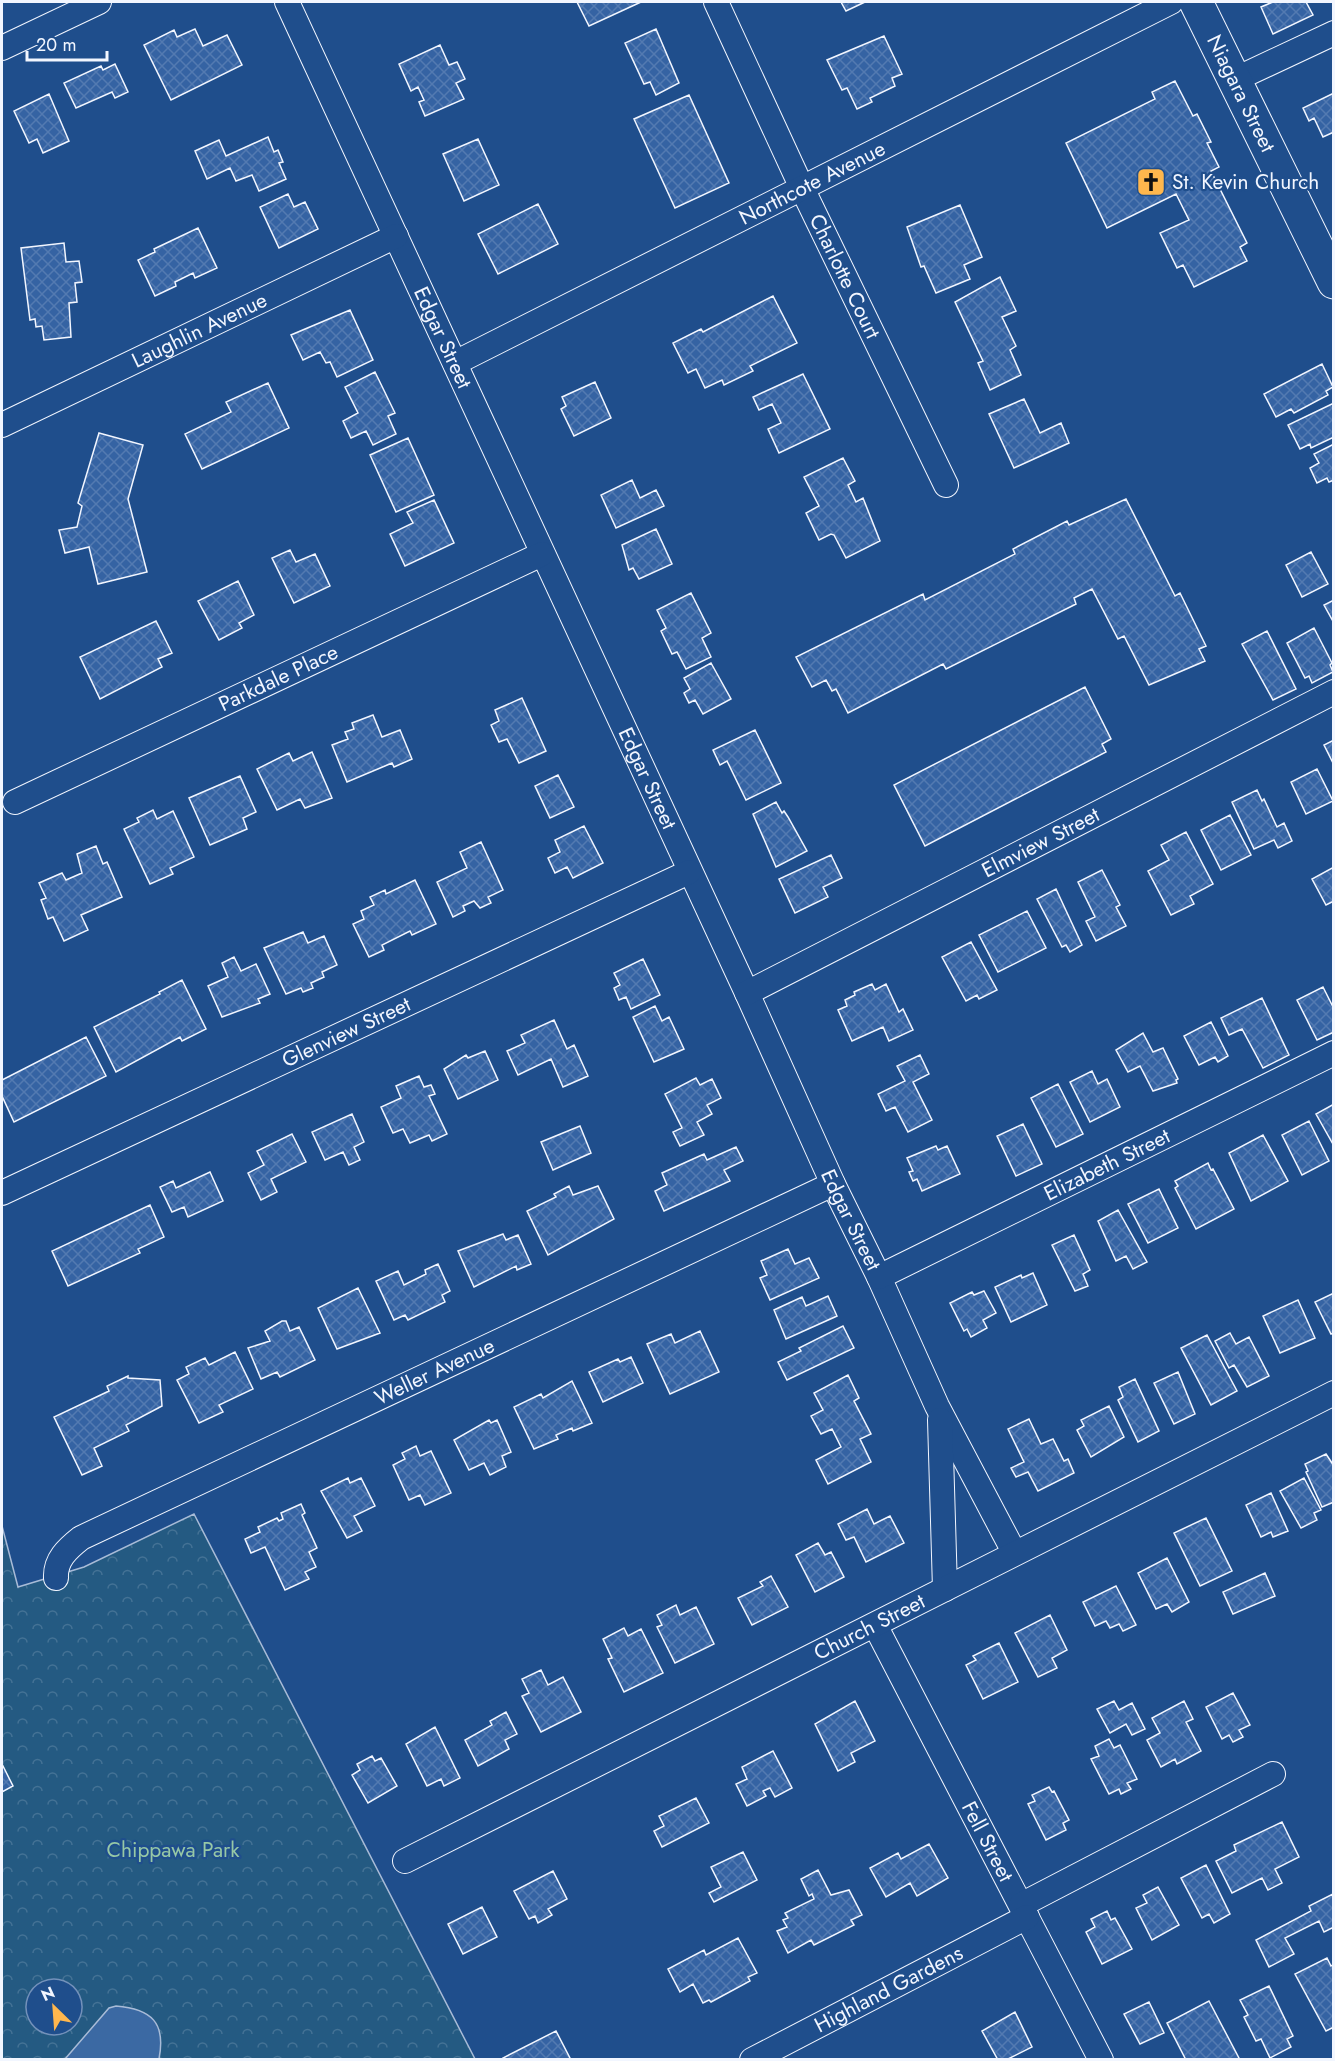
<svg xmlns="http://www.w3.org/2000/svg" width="1335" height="2061" font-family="Jost,sans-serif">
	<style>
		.park { fill: url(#park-crowns); stroke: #a8bbd7; stroke-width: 1.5; fill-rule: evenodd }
		.water { fill: #3b69a3; stroke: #a8bbd7; stroke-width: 1.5 }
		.building { fill: url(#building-cross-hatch); stroke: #f2f6ff; stroke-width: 1.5 }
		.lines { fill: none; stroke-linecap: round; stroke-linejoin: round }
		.street-casing { stroke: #f2f6ff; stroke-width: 26 }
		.secondary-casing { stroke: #f2f6ff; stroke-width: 35 }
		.street { stroke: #1f4e8c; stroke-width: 24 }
		.secondary { stroke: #1f4e8c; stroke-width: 33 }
		.labels { text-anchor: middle; stroke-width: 4.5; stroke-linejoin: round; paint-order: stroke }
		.street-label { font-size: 21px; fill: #f2f6ff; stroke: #1f4e8c }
		.poi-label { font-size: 21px; fill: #f2f6ff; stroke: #1f4e8c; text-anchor: start }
		.park-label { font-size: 21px; fill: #97c8a6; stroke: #1f4e8c }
	</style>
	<defs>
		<pattern id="park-crowns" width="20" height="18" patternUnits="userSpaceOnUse" patternTransform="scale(1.5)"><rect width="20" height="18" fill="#245a82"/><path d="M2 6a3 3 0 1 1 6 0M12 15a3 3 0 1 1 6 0" fill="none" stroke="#447295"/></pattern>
		<pattern id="building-cross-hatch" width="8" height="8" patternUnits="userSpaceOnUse" patternTransform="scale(1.5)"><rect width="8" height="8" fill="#3563a3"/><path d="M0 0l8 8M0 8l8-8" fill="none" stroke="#537ab1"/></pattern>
	</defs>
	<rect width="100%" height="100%" fill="#1f4e8c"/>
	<path class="park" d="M194,1514L475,2059H2V1526L18,1587L84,1567ZM36,1989H72V2025H36Z"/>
	<path class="water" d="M116,2006C152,2009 166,2023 159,2059H65L109,2008Z"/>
	<path class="building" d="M577,2H641L589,26Z
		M841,2H865L846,11Z
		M1273,2H1306L1313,15L1273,34L1261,7Z
		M195,29L203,46L227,35L242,65L171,100L144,45L174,30L177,37Z
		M656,29L679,83L656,95L650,82L644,84L625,43Z
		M884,36L902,74L892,78L895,86L870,98L872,102L857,109L847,88L842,90L827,60Z
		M440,45L449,65L457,62L465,79L456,83L464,99L425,116L419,102L424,100L418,87L411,91L399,64Z
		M115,64L128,92L115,98L112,92L76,108L64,83L101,66L103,70Z
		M1175,81L1193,116L1197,114L1211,142L1207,143L1219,167L1211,171L1247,243L1240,247L1247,261L1194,287L1183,265L1177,268L1160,233L1189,220L1176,194L1107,228L1066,143L1155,99L1152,92Z
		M1334,93V132L1323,137L1314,118L1309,121L1303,108Z
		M49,94L69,141L43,153L37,139L29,143L14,111Z
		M689,95L729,183L675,208L634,119Z
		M268,137L274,152L278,150L283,162L279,163L286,179L259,191L252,175L236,181L230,168L207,179L195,151L219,140L226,156Z
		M478,139L499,185L464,201L443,154Z
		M288,194L294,207L305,202L318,229L279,248L260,207Z
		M538,204L558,244L498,274L478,234Z
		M960,205L982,257L964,265L970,279L936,293L924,266L921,267L907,227Z
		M198,228L217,268L195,278L193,273L175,282L176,286L155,296L138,260L155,252L154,249Z
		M64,243L66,262L79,261L82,282L75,283L77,302L69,303L71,337L44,340L42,326L36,327L35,319L30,320L21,248Z
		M1000,277L1016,311L1002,317L1016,346L1010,350L1021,375L990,390L978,363L983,361L955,302Z
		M773,296L797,343L750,366L753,371L724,385L722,380L705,388L696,369L688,373L673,343L701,329L703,332Z
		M350,310L373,360L337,377L330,362L326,363L320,352L303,360L291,335Z
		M1322,364L1333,387L1326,391L1328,395L1294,413L1291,409L1276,417L1264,394Z
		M375,372L395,413L388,416L396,434L373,445L366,431L351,438L343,421L358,413L345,387Z
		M803,374L830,429L779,453L768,429L781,423L772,404L759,410L753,397Z
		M595,382L611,418L574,436L561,409L566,406L562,397Z
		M268,383L289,428L202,469L185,434L231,412L226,402Z
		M1024,399L1040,433L1061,423L1069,443L1014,468L989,414Z
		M1334,403V437L1311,448L1310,444L1300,449L1288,425Z
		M99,433L143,445L128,499L147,572L98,584L89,547L65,553L59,530L77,527L82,506L78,503Z
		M408,438L434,495L396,512L370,455Z
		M1334,444V480L1329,482L1327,478L1317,483L1310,468L1319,463L1314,454Z
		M843,458L855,481L848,485L856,502L863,498L880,541L846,558L834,535L831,534L819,540L806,513L819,506L804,477Z
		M632,480L640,498L656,490L664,506L616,528L601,495Z
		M1126,499L1175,596L1180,593L1206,646L1199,649L1205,661L1149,685L1124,636L1118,639L1092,589L1074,598L1076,604L946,669L943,664L848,713L836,689L832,691L826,680L812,687L796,657L923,594L925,600L1015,554L1013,549L1067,521L1069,525Z
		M434,500L454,543L405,566L390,534L413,523L407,512Z
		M656,529L672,564L639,579L633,568L629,570L622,545Z
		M290,550L296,562L315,554L330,586L294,603L272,558Z
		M1311,552L1328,584L1302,597L1286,565Z
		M238,581L254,615L239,623L242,628L219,640L198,601Z
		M691,593L711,633L702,638L711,657L686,669L677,652L672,654L661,631L666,628L657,610Z
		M1334,600V623L1324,605Z
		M156,621L172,653L158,659L162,667L100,699L80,657Z
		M1314,628L1332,663L1330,665L1333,672L1312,683L1309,676L1305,678L1287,643Z
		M1267,631L1296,689L1273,700L1242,644Z
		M711,663L731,699L703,714L695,700L689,703L684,693L690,689L684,678Z
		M1085,687L1111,739L1102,744L1106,752L925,846L894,785Z
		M522,698L546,751L519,763L507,739L499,742L491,725L499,721L495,710Z
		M373,715L382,737L400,730L412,759L394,767L392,763L347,782L332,745L348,739L345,732L354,729L352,723Z
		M755,730L781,783L746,800L727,761L720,765L713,750Z
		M1334,740V765L1324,745Z
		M312,752L332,798L305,808L300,799L277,810L257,769L289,753L293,761Z
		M1317,769L1333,801L1306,814L1291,782Z
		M558,775L574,807L550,818L535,786Z
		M240,776L256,812L243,818L247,829L210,845L189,798Z
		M1257,790L1262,801L1264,799L1277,827L1284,823L1292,841L1278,848L1274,840L1254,849L1232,802Z
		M776,802L782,813L784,811L788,817L807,851L776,867L753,814Z
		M153,810L157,819L173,811L194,857L170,868L173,874L150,884L124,829L139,822L137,818Z
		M1230,815L1251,855L1221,870L1201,830Z
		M584,826L603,863L573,878L567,867L555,873L548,858L560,852L555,840Z
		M1186,832L1213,884L1190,896L1194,904L1171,915L1148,871L1169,860L1161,845Z
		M481,842L503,890L488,897L491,903L480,908L474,901L463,906L465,911L453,917L437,882L467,868L460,852Z
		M96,846L103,864L107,862L122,897L81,915L88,930L64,941L53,917L48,919L41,900L46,898L39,883L62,873L66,880L82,873L77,854Z
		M831,855L842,878L823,887L828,897L795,913L779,879Z
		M1334,867V901L1326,905L1312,879Z
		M1102,870L1120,905L1116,907L1126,926L1096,941L1086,921L1095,917L1078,882Z
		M415,880L436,924L412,935L410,931L382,945L384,950L369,957L353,924L364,919L361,911L374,905L370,897L385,890L386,894Z
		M1056,889L1082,945L1070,952L1066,945L1062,947L1037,899Z
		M1027,911L1046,948L998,972L979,935Z
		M303,932L308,943L324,936L337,965L322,972L324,977L311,983L313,988L303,992L301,988L286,994L264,948Z
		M971,942L997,990L979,999L977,995L966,1001L942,957Z
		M234,957L241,971L256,964L270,994L258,999L260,1003L222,1017L208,986L228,977L222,963Z
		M643,959L660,995L631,1009L626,997L619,1000L614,988L620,985L614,973Z
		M182,980L206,1029L182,1041L180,1037L116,1072L94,1027L160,994L159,992Z
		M872,984L875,990L886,984L899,1012L903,1009L913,1030L889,1041L883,1027L852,1041L838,1010L847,1006L845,1000L855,995L854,992Z
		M1323,987L1334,1009V1032L1317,1040L1297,1000Z
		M1262,998L1289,1055L1263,1068L1242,1029L1229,1035L1221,1018Z
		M655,1006L662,1021L669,1017L684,1049L654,1062L633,1017Z
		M554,1020L567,1049L574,1045L588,1076L563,1087L551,1059L518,1075L507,1051L525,1043L521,1035Z
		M1211,1022L1228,1056L1218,1062L1215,1057L1199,1065L1184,1036Z
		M1143,1033L1153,1052L1163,1048L1178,1079L1176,1080L1177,1083L1153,1091L1140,1066L1128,1072L1116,1050Z
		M86,1037L106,1076L14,1122L2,1096V1080Z
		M485,1051L498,1080L458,1099L444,1069L466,1055L468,1058Z
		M920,1055L929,1074L913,1082L932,1120L908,1132L895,1107L886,1111L878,1094L905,1081L897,1066Z
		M1092,1071L1098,1084L1107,1079L1120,1107L1090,1122L1070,1082Z
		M419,1076L424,1087L431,1085L435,1094L429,1096L447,1134L432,1141L429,1135L410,1143L403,1129L393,1133L381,1107L401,1098L396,1086Z
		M696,1078L700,1085L712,1079L721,1098L707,1105L712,1114L697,1122L704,1135L680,1146L673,1132L682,1128L665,1094Z
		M1058,1084L1083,1134L1056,1147L1031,1098Z
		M1334,1104V1146L1316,1114Z
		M352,1114L364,1142L354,1147L360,1160L349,1165L343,1152L325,1160L312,1132Z
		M1309,1121L1329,1161L1302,1175L1282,1135Z
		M1023,1124L1042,1164L1016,1176L997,1136Z
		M580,1126L591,1153L553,1170L541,1142Z
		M292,1134L306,1162L271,1179L277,1192L261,1200L248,1173L264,1165L257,1151Z
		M1263,1135L1288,1181L1251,1201L1229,1153Z
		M936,1146L938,1150L947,1146L960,1174L922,1191L917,1179L913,1181L909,1172L913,1171L907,1158Z
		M736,1147L743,1161L724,1170L730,1181L664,1211L655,1191L667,1185L662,1173L704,1154L707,1160Z
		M1208,1163L1211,1170L1213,1169L1234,1209L1196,1229L1175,1188L1178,1186L1175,1181Z
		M210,1172L223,1201L188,1217L184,1207L172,1212L160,1187L173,1181L176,1188Z
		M569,1186L573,1195L598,1186L614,1219L548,1255L527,1211L556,1197L554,1194Z
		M1159,1189L1178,1228L1148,1243L1128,1204Z
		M150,1205L164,1237L138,1249L140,1253L68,1286L52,1251Z
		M1118,1210L1147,1262L1133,1269L1126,1256L1116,1261L1098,1221Z
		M503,1234L506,1240L518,1235L531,1264L517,1270L516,1266L474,1287L458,1251Z
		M1074,1235L1090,1270L1083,1274L1088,1286L1075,1291L1052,1245Z
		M788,1249L795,1264L809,1258L819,1278L770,1300L760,1278L767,1275L761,1261Z
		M438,1264L450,1291L442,1295L445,1302L408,1320L405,1315L394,1320L376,1281L398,1271L404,1285L426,1274L425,1270Z
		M1033,1273L1047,1305L1011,1322L995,1287L1021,1275L1022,1278Z
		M358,1288L380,1333L337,1349L318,1308Z
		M984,1291L996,1313L983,1320L987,1328L971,1337L967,1329L964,1331L950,1303L972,1292L974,1295Z
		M1334,1293V1333L1331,1334L1315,1302Z
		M828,1296L837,1316L786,1339L774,1310L802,1297L806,1306Z
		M1298,1300L1315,1338L1280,1353L1263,1316Z
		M282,1321H286L290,1331L299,1327L315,1360L280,1377L277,1372L261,1379L248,1348L270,1341L265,1331Z
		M843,1326L854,1348L787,1380L778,1362L801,1351L799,1348Z
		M700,1331L719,1372L670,1394L647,1344L671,1334L675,1343Z
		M1230,1333L1236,1344L1249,1337L1269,1376L1247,1387L1234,1365L1229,1368L1215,1341Z
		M1207,1335L1237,1391L1211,1405L1181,1348Z
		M235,1352L253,1389L219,1405L223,1412L199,1423L177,1380L189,1374L186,1367L205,1358L209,1365Z
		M631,1357L643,1383L603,1402L589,1372L618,1359L620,1362Z
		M1178,1372L1195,1414L1174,1424L1154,1383Z
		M848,1375L859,1398L854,1401L871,1434L860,1439L871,1462L828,1484L816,1460L841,1447L832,1429L821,1434L811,1416L823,1410L814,1393Z
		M128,1376V1378L160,1380L162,1406L126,1425L129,1431L94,1448L102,1466L82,1475L54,1417L109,1391L107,1386Z
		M1135,1379L1159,1431L1138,1442L1118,1400L1123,1397L1119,1387Z
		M572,1381L592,1423L573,1431L572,1428L556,1435L558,1439L534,1449L514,1407L541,1394L543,1398Z
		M1109,1406L1124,1437L1091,1457L1077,1430L1084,1426L1081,1420Z
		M1029,1419L1041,1444L1053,1439L1064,1461L1068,1459L1074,1473L1038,1491L1028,1472L1016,1477L1011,1468L1024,1462L1008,1429Z
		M489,1420L491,1423L497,1420L511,1452L502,1456L506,1467L490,1475L484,1463L469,1470L454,1440Z
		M416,1446L420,1456L431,1451L451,1493L425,1505L420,1495L409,1500L393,1465L405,1459L402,1453Z
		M1326,1454L1334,1466V1502L1322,1507L1306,1472L1308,1471L1305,1464Z
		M348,1478L350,1483L361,1478L375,1506L354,1516L362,1531L347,1538L321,1491Z
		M1304,1478L1321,1510L1314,1513L1317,1520L1301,1528L1280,1491Z
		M1271,1493L1288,1531L1273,1537L1271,1532L1261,1537L1246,1505Z
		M301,1504L305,1513L302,1515L317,1548L309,1552L316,1567L305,1572L309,1579L285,1590L265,1547L251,1553L245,1539L260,1532L258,1527L277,1518L279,1521L283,1519L281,1513Z
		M867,1509L874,1524L890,1516L904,1543L866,1562L854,1537L846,1540L838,1524Z
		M1206,1518L1232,1571L1200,1586L1174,1533Z
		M818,1543L825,1555L831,1552L844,1577L815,1592L796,1555Z
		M1167,1558L1189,1602L1172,1612L1167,1604L1156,1609L1138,1573Z
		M1265,1573L1275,1596L1233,1614L1223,1592Z
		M771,1576L788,1607L752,1625L738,1598L763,1586L760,1582Z
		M1116,1586L1136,1625L1123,1631L1119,1624L1110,1628L1106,1621L1095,1626L1083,1602Z
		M676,1605L680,1615L696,1607L714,1644L675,1663L657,1627L662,1625L657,1615Z
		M1050,1615L1067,1650L1052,1658L1057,1668L1038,1677L1015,1633Z
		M624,1628L628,1636L641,1629L663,1673L624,1692L608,1659L612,1658L603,1639Z
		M999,1643L1018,1682L983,1699L966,1665L976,1660L973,1656Z
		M541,1670L548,1685L563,1677L581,1712L541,1732L522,1696L529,1693L522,1679Z
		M1233,1693L1250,1725L1239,1730L1243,1737L1233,1742L1229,1735L1222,1739L1206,1707Z
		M855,1701L875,1741L851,1753L855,1762L838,1771L815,1724Z
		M1114,1701L1119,1710L1132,1703L1145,1729L1132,1735L1126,1724L1110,1733L1097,1709Z
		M1184,1701L1193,1719L1186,1722L1201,1751L1177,1764L1175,1759L1161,1767L1147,1740L1160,1733L1152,1718Z
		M506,1712L517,1734L505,1740L509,1749L478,1766L465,1740L492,1725L490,1721Z
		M435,1727L460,1778L444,1786L441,1779L427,1786L406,1744Z
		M1109,1739L1114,1748L1120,1745L1137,1779L1127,1783L1131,1789L1121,1794L1119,1789L1109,1794L1091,1759L1099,1756L1095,1746Z
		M773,1751L792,1788L775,1797L770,1788L763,1791L766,1796L747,1806L736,1784L747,1779L742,1767Z
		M372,1756L375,1761L381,1758L397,1786L368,1803L352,1775L360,1770L357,1764Z
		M2,1764L13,1786L2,1792Z
		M1049,1787L1052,1792L1054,1791L1069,1820L1063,1823L1066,1830L1046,1840L1028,1804L1035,1801L1032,1795Z
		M696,1798L709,1823L662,1847L654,1831L664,1826L659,1816Z
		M1282,1822L1299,1857L1275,1869L1282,1883L1268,1890L1262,1878L1232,1893L1216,1861L1236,1851L1234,1845Z
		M929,1844L948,1878L917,1896L910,1883L886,1897L870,1868L898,1853L901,1859Z
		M743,1852L757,1880L714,1902L709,1893L721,1887L711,1867Z
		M1206,1865L1230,1914L1214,1923L1209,1914L1202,1918L1181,1878Z
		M818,1870L831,1895L849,1890L862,1915L851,1920L854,1925L814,1945L811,1940L788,1953L777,1931L787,1927L783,1920L788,1918L785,1913L814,1899L812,1894L809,1896L801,1879Z
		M553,1871L567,1899L548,1909L552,1915L538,1923L535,1916L529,1919L514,1891Z
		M1158,1887L1179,1925L1152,1940L1136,1908L1147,1903L1143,1895Z
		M1333,1894L1334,1927L1324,1932L1319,1921L1285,1938L1294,1954L1269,1967L1256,1940L1311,1911L1309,1906Z
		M482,1907L497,1937L463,1954L448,1924Z
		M1107,1911L1111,1920L1115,1918L1132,1949L1102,1964L1086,1932L1095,1927L1091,1919Z
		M738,1938L757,1973L748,1977L750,1981L711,2002L709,2000L703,2003L693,1984L680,1992L668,1969L704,1950L706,1955Z
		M1327,1958L1331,1966L1334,1964V2027L1326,2031L1295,1974Z
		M1269,1986L1293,2036L1287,2039L1291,2047L1270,2058L1261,2039L1256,2041L1244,2017L1248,2015L1240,2000Z
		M1209,2001L1240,2060H1186L1167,2023Z
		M1149,2002L1164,2033L1140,2044L1124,2014Z
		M1015,2012L1032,2047L1006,2060H998L982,2031Z
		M556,2031L571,2060H504L503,2058Z"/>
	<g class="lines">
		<g class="street-casing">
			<g id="street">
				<path id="s1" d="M287,2L747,993L833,1184L879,1277L937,1406L1014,1552"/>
				<path id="s2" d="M716,2L801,186L946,485"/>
				<path d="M2,48L99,2"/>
				<path d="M1236,79L1334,33"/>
				<path id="s3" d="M455,363L1171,2"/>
				<path id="s4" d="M2,425L396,236"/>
				<path id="s5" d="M15,802L542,554"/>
				<path id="s6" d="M747,993L1334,692"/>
				<path id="s7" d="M2,1193L689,872"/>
				<path id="s8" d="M879,1277L1334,1053"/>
				<path d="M940,1420L945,1589"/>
				<path id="s9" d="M56,1578C55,1560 67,1549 81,1538L833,1184"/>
				<path id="s10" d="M875,1625L1101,2060"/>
				<path id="s11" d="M405,1861L1334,1393"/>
				<path d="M1021,1905L1273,1774"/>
				<path id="s12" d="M752,2060L1027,1917"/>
			</g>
		</g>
		<g class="secondary-casing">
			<g id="secondary">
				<path id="s13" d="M1196,2L1334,282"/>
			</g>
		</g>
		<use href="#street" class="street"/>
		<use href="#secondary" class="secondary"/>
	</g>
	<defs>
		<g id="church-square" transform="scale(1.5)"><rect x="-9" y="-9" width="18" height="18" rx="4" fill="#ffb74d" stroke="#1f4e8c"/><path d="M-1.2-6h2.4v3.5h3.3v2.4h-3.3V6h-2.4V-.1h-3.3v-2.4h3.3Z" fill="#111"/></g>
	</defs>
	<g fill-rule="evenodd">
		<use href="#church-square" x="1151" y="182"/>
	</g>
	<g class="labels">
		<g class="street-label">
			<text dy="7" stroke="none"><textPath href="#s13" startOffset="102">Niagara Street</textPath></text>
			<text dy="7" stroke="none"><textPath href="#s3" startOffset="400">Northcote Avenue</textPath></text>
			<text dy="7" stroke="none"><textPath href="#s2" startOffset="303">Charlotte Court</textPath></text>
			<text dy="7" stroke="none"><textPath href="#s4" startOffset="219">Laughlin Avenue</textPath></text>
			<text dy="7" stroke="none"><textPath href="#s1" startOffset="370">Edgar Street</textPath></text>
			<text dy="7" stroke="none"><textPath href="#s5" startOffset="291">Parkdale Place</textPath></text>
			<text dy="7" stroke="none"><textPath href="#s1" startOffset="856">Edgar Street</textPath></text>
			<text dy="7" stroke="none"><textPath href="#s6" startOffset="330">Elmview Street</textPath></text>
			<text dy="7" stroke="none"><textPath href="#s7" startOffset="380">Glenview Street</textPath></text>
			<text dy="7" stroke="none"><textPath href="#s8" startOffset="254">Elizabeth Street</textPath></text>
			<text dy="7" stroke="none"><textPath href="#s1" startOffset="1342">Edgar Street</textPath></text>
			<text dy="7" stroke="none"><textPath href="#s9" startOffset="440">Weller Avenue</textPath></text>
			<text dy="7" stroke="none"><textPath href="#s11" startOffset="520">Church Street</textPath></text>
			<text dy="7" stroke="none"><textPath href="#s10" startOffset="244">Fell Street</textPath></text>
			<text dy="7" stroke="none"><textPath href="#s12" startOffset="154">Highland Gardens</textPath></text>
		</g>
		<g class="poi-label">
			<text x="1172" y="189">St. Kevin Church</text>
		</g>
		<g class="park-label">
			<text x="173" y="1857">Chippawa Park</text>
		</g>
	</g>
	<rect width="1335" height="2061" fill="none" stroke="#f2f6ff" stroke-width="6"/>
	<g transform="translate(54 2007) rotate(335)"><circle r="28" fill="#1f4e8c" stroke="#7391ba" stroke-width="1.5"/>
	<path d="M0-4.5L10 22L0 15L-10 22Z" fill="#ffb74d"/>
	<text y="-9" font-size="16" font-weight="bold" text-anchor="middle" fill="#f2f6ff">N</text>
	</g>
	<path d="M27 51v9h80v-9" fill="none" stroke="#f2f6ff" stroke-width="3"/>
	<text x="36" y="51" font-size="18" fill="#f2f6ff" stroke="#1f4e8c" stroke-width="4.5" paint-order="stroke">20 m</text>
</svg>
